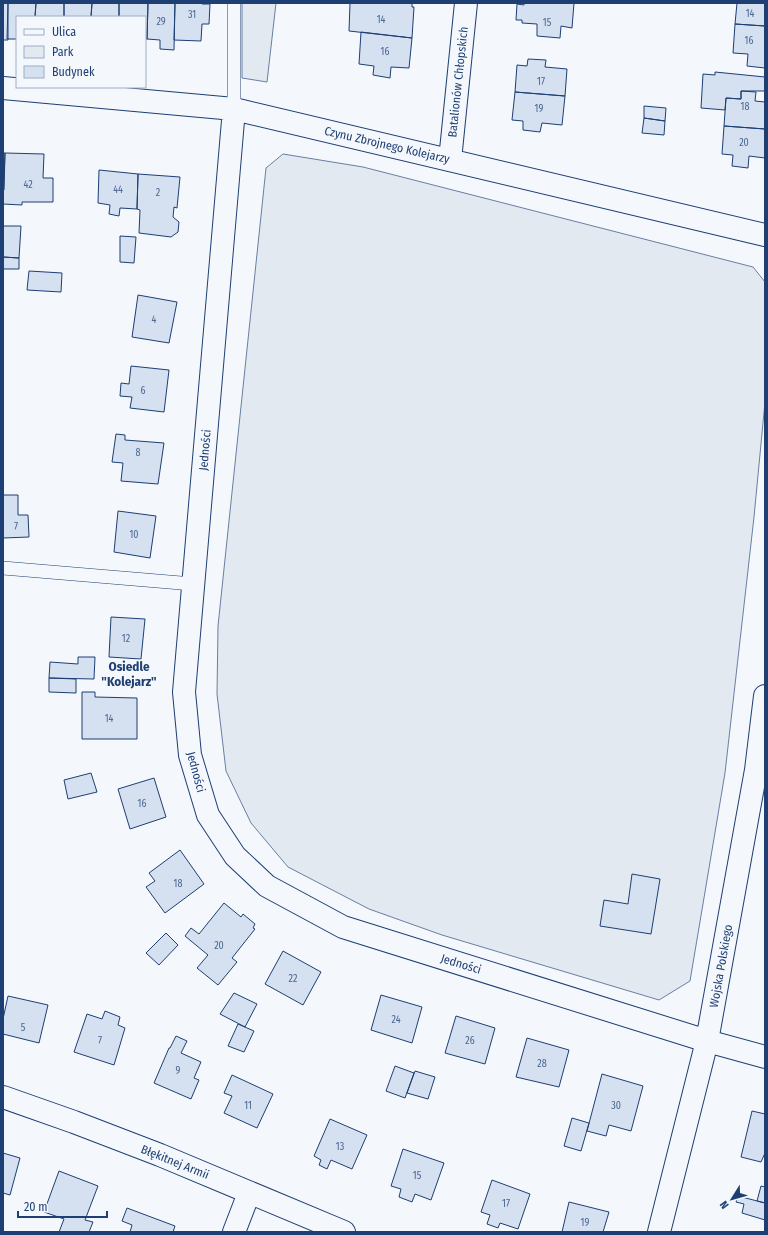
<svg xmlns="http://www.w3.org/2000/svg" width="768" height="1235" font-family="'Fira Sans Condensed',sans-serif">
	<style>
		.green { fill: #e3e9f0; stroke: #687fa3 }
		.building { fill: #d5e0f0; stroke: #1d3f73 }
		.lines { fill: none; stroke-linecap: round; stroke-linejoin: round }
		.service-casing { stroke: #1d3f73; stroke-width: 14 }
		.minor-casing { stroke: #1d3f73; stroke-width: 24 }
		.service { stroke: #f4f7fb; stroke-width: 13 }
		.minor { stroke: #f4f7fb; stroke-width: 22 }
		.labels { text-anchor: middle; stroke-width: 3; stroke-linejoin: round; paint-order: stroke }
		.number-label { font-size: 10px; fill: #4b6792 }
		.street-label { font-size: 12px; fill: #1d3f73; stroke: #f4f7fb }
		.neighbourhood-label { font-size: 13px; font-weight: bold; fill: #1d3f73; stroke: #f4f7fb }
	</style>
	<rect width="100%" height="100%" fill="#f4f7fb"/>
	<path class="green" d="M242,3H276L267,82L242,78Z
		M283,154L363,167L753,267L765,282V402L754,517L725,773L690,981L659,1000L442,935L369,909L288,867L251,823L226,771L217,694L218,626L266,168Z"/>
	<path class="building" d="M3,3H8V40H3Z
		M8,3H36L35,17H17V39H7Z
		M36,3H64V17H35Z
		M64,3H92L91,17H64Z
		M92,3H119V17H91Z
		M119,3H148L147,39H145V17H119Z
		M148,3H175L174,50L160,49V40L147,39Z
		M175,3H202V4H210L209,24H202L201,41L174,40Z
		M350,3H412V7H414L412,38L349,31Z
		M524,3H574L572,28L561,26L560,38L537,36V24L522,23V20H516L517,4L524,5Z
		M737,3H765V26L735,24Z
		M735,24L765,26V68L747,66L748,54L733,53Z
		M361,32L412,38L409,68L391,67L390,78L373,75L374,66L359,64Z
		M528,59L546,60L545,67L567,69L565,96L515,92L517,65L527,66Z
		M715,72L765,77V91H741V99L726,98L725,110L701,108L703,74L715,75Z
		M741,91L756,92L755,101L765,102V129L724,126L726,98L741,99Z
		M515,92L565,96L562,125L542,123L540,132L523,130V121L512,120Z
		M644,106L666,108L665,121L644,118Z
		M644,118L665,121L664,135L642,133Z
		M724,126L765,129V158L749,156L748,168L732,166L733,155L722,154Z
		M3,153H5L4,190H3Z
		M5,153L44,154L43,178H53V202H22V205L3,204Z
		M99,170L138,174L137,209L120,208L119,216L109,214L110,205L98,203Z
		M138,174L180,177L177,208L174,207L173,217L179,222L178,232L171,237L139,233L140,210L137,209Z
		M3,226H21L19,258L3,257Z
		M120,236L136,237L134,263L120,262Z
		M3,257L19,258V269H3Z
		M29,271L62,273L61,292L27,290Z
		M138,295L177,302L169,343L132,337Z
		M131,366L169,370L164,412L130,408L132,397L120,396L121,383L129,384Z
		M116,434L125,435V440L164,443L158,484L121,481L123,463L112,462Z
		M3,495H18V515H28L29,537L3,538Z
		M118,511L156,516L150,558L114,552Z
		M111,617L145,619L141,659L109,657Z
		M78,657H95L94,679L49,678L50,662L78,664Z
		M49,678L76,679V693L49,692Z
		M82,692H95V697L137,698V739H82Z
		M91,773L97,792L68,799L64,780Z
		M154,778L166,817L130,829L118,789Z
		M180,850L204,884L165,913L146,887L155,881L149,873Z
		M632,874L660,879L651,934L600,926L604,900L628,904Z
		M224,903L241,917L243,914L255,924L253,928L255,929L232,958L237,962L218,985L197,968L208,955L185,936L191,928L199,934Z
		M166,933L178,945L159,965L146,953Z
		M283,951L321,972L303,1005L265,984Z
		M234,993L257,1004L245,1027L220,1014Z
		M381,995L422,1007L412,1043L371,1030Z
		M8,996L48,1005L39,1043L3,1034V1019Z
		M105,1011L120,1017L118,1025L125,1028L114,1065L74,1052L87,1014L102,1019Z
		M456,1016L495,1028L485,1064L445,1053Z
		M238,1024L254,1031L244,1052L228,1046Z
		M176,1036L187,1041L181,1053L201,1062L194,1078L199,1080L191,1099L154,1083L169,1048H170Z
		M527,1038L569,1050L559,1087L516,1077Z
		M395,1066L414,1073L405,1098L386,1091Z
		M415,1071L435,1077L428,1099L407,1093Z
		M602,1074L643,1086L631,1131L609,1125L606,1136L587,1131Z
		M232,1075L273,1094L257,1128L224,1113L232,1096L224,1093Z
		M752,1111L765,1114V1153L761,1162L741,1157Z
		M572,1118L589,1123L581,1151L564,1146Z
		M330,1119L367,1135L352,1169L331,1160L327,1169L319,1165L321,1160L314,1156Z
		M403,1149L444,1163L431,1200L415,1194L412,1202L399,1197L401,1189L391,1186Z
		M3,1153L20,1158L10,1195L3,1193Z
		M59,1171L98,1186L85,1220L93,1222L89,1232H59L64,1219L44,1212Z
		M492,1180L530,1194L518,1229L500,1223L498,1228L487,1224L490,1215L481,1212Z
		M761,1186L765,1187V1203L757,1201Z
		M738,1196L765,1203V1220L742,1213L744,1204L736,1202Z
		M569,1202L609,1212L603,1232H562Z
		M127,1208L175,1226L173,1232H130L132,1225L122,1221Z"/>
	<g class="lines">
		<g class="service-casing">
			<path id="service" d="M234,3V109
				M3,568L193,584"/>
		</g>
		<g class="minor-casing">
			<path id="minor" d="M3,88L234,109L765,235
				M234,109L184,692L190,755L208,815L235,856L267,886L343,927L707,1041L765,1057
				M450,160L466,3
				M3,1097L74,1122L160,1155L344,1232
				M234,1232L249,1193
				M659,1232L707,1041L756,770L765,696"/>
		</g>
		<use href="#service" class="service"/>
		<use href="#minor" class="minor"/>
	</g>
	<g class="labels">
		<g class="number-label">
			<text x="750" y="17">14</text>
			<text x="192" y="18">31</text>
			<text x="381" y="23">14</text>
			<text x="161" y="25">29</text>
			<text x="547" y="26">15</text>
			<text x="749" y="44">16</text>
			<text x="385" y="55">16</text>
			<text x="541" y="85">17</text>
			<text x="745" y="110">18</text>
			<text x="539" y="112">19</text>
			<text x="744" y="146">20</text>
			<text x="28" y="188">42</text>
			<text x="118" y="193">44</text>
			<text x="158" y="196">2</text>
			<text x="154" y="323">4</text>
			<text x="143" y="394">6</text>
			<text x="138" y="456">8</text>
			<text x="16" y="530">7</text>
			<text x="134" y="538">10</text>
			<text x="126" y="642">12</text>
			<text x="109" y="722">14</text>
			<text x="142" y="807">16</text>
			<text x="178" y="887">18</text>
			<text x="219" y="949">20</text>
			<text x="293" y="982">22</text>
			<text x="396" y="1023">24</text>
			<text x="23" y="1031">5</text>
			<text x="100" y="1044">7</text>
			<text x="470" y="1044">26</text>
			<text x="542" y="1067">28</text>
			<text x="178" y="1074">9</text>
			<text x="248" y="1109">11</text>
			<text x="616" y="1109">30</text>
			<text x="340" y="1150">13</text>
			<text x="417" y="1179">15</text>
			<text x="506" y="1207">17</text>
			<text x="585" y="1226">19</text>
		</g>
		<g class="street-label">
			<text transform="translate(458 82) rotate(-84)" y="4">Batalionów Chłopskich</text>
			<text transform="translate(387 145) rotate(13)" y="4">Czynu Zbrojnego Kolejarzy</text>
			<text transform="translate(205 450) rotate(-85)" y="4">Jedności</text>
			<text transform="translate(196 772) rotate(75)" y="4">Jedności</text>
			<text transform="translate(461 964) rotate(17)" y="4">Jedności</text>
			<text transform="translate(721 966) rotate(-80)" y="4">Wojska Polskiego</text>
			<text transform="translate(175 1162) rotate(22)" y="4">Błękitnej Armii</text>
		</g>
		<g class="neighbourhood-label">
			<text x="129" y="671">Osiedle<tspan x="129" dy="15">"Kolejarz"</tspan></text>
		</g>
	</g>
	<rect width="768" height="1235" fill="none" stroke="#1d3f73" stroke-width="8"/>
	<rect x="16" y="16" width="130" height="72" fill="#f4f7fb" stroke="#9eadc5"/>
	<rect x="24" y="29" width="20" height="6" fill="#f4f7fb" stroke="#9eadc5"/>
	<text x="52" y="36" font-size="12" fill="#1d3f73">Ulica</text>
	<rect x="24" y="46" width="20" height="12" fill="#e3e9f0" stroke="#9eadc5"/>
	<text x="52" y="56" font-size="12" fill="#1d3f73">Park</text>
	<rect x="24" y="66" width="20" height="12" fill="#d5e0f0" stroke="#9eadc5"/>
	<text x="52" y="76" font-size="12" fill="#1d3f73">Budynek</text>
	<g transform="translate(732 1199) rotate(233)" stroke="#f4f7fb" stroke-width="3" paint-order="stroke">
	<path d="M0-3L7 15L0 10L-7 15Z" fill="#1d3f73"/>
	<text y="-6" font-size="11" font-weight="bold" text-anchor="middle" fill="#1d3f73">N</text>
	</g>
	<path d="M18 1211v6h89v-6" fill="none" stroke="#1d3f73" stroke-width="2"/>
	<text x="24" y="1211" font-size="12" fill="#1d3f73" stroke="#f4f7fb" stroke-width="3" paint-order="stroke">20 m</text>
</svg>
